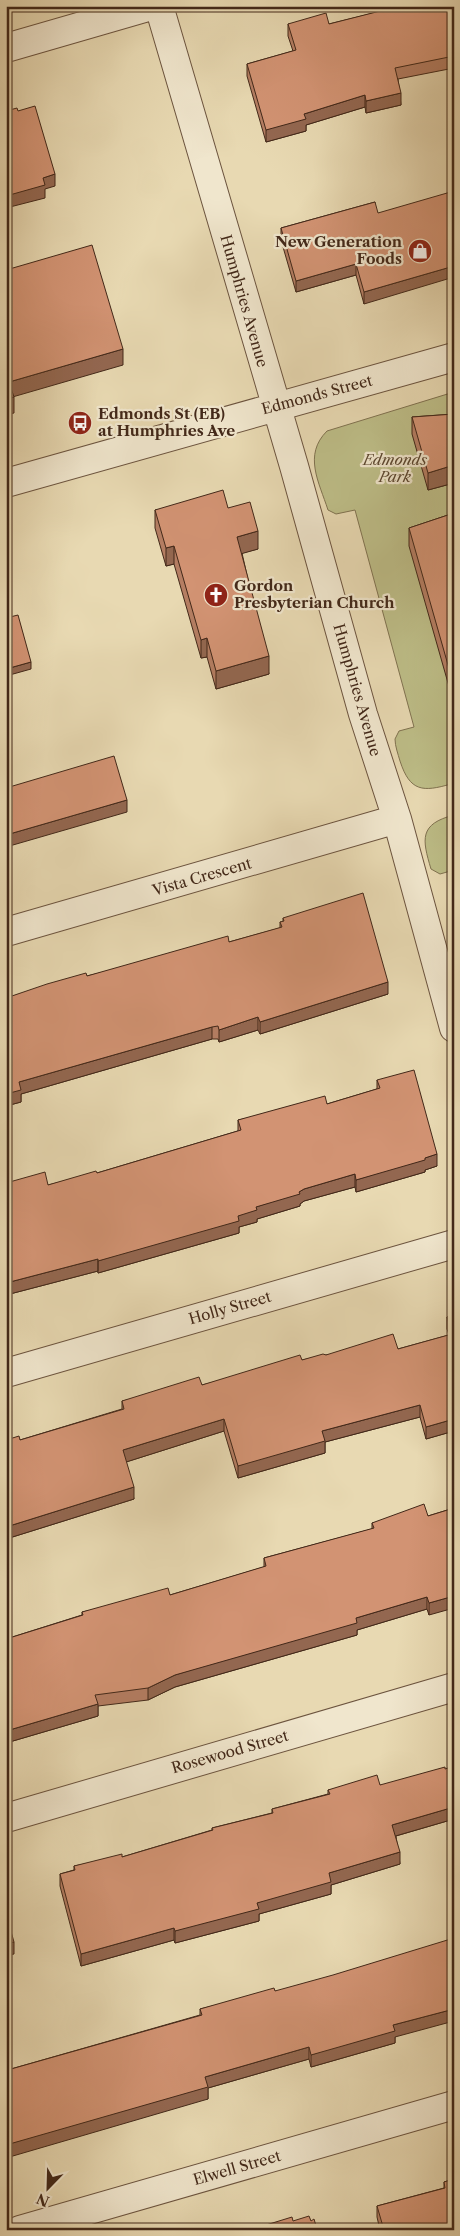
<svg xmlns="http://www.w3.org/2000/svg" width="460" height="2236" font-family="'Libre Caslon Text',serif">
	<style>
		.green { fill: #bdbd87; stroke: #807250 }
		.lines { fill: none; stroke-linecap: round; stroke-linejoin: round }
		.minor-casing { stroke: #6c543f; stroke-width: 30 }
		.minor { stroke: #f0e6cd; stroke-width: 28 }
		.wall { fill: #b57e63; stroke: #422819 }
		.shaded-wall { fill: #936750; stroke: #422819 }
		.building { fill: #d29373; stroke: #422819 }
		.labels { text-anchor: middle; stroke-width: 4.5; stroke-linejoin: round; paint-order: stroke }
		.poi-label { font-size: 15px; font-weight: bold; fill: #422819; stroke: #f0e6cd; text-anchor: start }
		.street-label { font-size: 15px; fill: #422819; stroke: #f0e6cd }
		.park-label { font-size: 15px; font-style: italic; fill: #5b462f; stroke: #f0e6cd }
	</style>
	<rect width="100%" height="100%" fill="#e8d9b2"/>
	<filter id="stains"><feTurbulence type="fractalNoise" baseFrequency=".004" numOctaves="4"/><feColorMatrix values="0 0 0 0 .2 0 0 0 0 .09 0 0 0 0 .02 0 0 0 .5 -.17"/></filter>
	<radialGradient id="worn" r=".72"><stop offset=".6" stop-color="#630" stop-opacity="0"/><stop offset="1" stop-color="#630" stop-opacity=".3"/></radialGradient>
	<path class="green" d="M454,392V794L451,784C423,792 410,792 400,761C398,754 395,746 395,739L399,731L414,727L355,510L336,514L328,510C319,482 303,455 327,431Z
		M454,815V870L440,874L431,869C422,839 419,824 454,815Z"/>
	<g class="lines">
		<g class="minor-casing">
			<path id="minor" d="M159,6L294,466L363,714L397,819L454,1028
				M6,48L151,6
				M6,483L454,357
				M6,932L397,819
				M6,1373L454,1244
				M6,1818L454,1687
				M20,2230L454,2105"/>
		</g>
		<use href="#minor" class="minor"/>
	</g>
	<path class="wall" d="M390,6H454V68L398,79L401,105L366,113L365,107L306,125V131L266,142L247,76V64L293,51L288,36V24H329L390,9Z
		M375,202L364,304L356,275L296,292L281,240V228Z
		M454,414V483L428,490L412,434V417Z
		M228,508L258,549L242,553L269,674L216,689L207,657L201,658L174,564L166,566L155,528V510Z
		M454,513L450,690L409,546V528Z
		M283,918L388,994L260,1034L258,1030L219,1042L218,1039H212L21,1094V1102L6,1106V998L87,976L229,942L280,928V922H283Z
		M377,1080L437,1166L425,1170V1172L356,1192L355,1187L304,1201L300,1204V1206L257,1219V1222L239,1227V1233L98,1273V1271L6,1295L48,1185L97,1173L238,1131V1120L327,1104L377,1089Z
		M454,1315V1431L426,1439L420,1417L325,1442V1453L238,1478L224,1431L126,1462L134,1499L6,1539V1440H20L122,1409V1401L202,1385L302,1360L326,1355L398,1349L449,1335L447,1329V1317Z
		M454,1508L429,1615L427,1609L357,1630V1635L175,1687L148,1700L98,1706V1716L6,1743V1639L82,1615V1612L170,1595L264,1567V1558L372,1529V1523L428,1516Z
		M380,1785L454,1819L396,1836L400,1864L331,1885V1894L259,1914V1921L175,1943L174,1940L81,1966L60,1886V1874L74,1870V1866L122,1857L212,1830V1828L272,1813V1809L328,1794V1790Z
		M275,1991L395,2037V2043L311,2067L309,2059L208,2088V2099L11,2069L200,2015V2009Z
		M454,2179V2230H380L377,2217V2206L444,2188V2182Z"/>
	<path class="shaded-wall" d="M401,93V105L366,113V101Z
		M365,95V107L306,125V131L266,142V130L304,114Z
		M55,174V186L45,189V198L6,208V196L43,178Z
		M356,264V275L296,292V281Z
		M454,266V277L364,304V292Z
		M123,349V365L9,398V382Z
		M14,397V413L6,415V399Z
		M454,465V483L428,490V473Z
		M258,531V549L237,555V537Z
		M174,546V564L166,566V548Z
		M207,638V657L201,658V640Z
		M269,656V674L216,689V671Z
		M31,662V669L6,676V669Z
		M454,671V689L450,690V672Z
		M127,800V812L6,847V835Z
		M388,982V994L260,1034V1022Z
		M258,1017V1030L219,1042V1030Z
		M212,1027V1039L21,1094V1102L6,1106V1094L19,1082Z
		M437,1154V1166L425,1170V1172L356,1192V1180Z
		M355,1174V1187L304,1201L300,1204V1206L257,1219V1222L239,1227V1233L98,1273V1261L238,1216L256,1207L299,1192L304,1189Z
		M98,1259V1271L6,1295V1283Z
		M420,1405V1417L325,1442V1453L238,1478V1466L322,1431Z
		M224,1419V1431L123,1463V1450Z
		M454,1419V1431L426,1439V1427Z
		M134,1487V1499L6,1539V1527Z
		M454,1596V1608L429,1615V1603Z
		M427,1597V1609L357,1630V1635L175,1687L148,1700V1688L175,1675L356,1618Z
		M98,1704V1716L6,1743V1731Z
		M454,1807V1819L392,1837V1825Z
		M400,1852V1864L331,1885V1894L259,1914V1921L175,1943V1931L257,1903L329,1873Z
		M174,1928V1940L81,1966V1954Z
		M14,1942V1954L6,1956V1944Z
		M11,1997V2009L6,2010V1998Z
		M454,2009V2021L395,2037V2043L311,2067V2055L393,2025Z
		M309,2047V2059L208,2088V2099L6,2158V2145L205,2077Z"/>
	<path class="building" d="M391,6H454V56L395,68L401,93L366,101L365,95L304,114L306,119L266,130L247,64L296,50L288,24L326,13L329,24L392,8Z
		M35,106L55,174L43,178L45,185L6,196V111L17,108L18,111Z
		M454,191V266L364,292L356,264L296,281L281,228L375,202L378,213Z
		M92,245L123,349L9,382L14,397L6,399V270Z
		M454,414V465L428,473L412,417Z
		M223,490L228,508L250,502L258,531L237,537L269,656L216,671L207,638L201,640L174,546L166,548L155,510Z
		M454,513V671L450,672L409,528Z
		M18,615L31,662L6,669V618Z
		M114,756L127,800L6,835V788Z
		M363,893L388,982L260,1022L258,1017L219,1030L218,1026L212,1027L19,1082L21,1090L6,1094V998L47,984L86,973L87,976L228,936L229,942L282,927L280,922L284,921L283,918Z
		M414,1070L437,1154L425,1158V1160L356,1180L355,1174L304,1189L299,1192L300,1194L256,1207L257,1210L238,1216L239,1221L98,1261V1259L6,1283V1183L45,1172L48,1185L96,1171L97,1173L241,1130L238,1120L325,1096L327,1104L380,1088L377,1080Z
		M454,1315V1419L426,1427L420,1405L322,1431L325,1441L238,1466L224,1419L123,1450L134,1487L6,1527V1440L19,1436L20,1440L124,1409L122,1401L199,1377L202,1385L300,1355L302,1360L323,1354L326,1355L393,1334L398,1349L452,1334L447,1317Z
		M424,1504L428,1516L454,1508V1596L429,1603L427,1597L356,1618L357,1623L175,1675L148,1688L95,1695L98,1704L6,1731V1639L83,1615L82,1612L168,1588L170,1595L266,1566L264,1558L374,1528L372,1523Z
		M454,1766V1807L392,1825L400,1852L329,1873L331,1882L257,1903L259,1909L175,1931L174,1928L81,1954L60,1874L75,1870L74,1866L122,1854V1857L213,1830L212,1828L273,1813L272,1809L330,1794L328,1790L377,1775L380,1785L445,1767V1769Z
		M6,1914L14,1942L6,1944Z
		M454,1938V2009L393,2025L395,2031L311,2055L309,2047L205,2077L208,2087L6,2145V2052L11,2069L202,2015L200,2009L274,1988L275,1991L333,1975Z
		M6,1979L11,1997L6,1998Z
		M454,2179V2230H384L377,2206L445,2188L444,2182Z
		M309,2216L311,2221L314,2219L317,2229L321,2228L322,2230H263L267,2229L266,2225L292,2217L293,2221Z"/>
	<defs>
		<g id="shop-disc" transform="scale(1.25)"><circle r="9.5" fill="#8f2418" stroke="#f0e6cd"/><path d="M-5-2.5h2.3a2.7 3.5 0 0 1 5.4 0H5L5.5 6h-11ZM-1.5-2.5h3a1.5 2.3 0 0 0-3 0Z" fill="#fff"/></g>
		<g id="bus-disc" transform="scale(1.25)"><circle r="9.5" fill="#8f2418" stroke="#f0e6cd"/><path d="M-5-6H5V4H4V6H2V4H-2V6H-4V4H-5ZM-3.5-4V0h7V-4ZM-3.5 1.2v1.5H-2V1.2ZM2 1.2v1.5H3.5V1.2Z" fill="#fff"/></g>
		<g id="church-disc" transform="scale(1.25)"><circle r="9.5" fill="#8f2418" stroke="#f0e6cd"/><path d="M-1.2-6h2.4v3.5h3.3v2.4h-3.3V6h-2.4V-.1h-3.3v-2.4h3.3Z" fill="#fff"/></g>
	</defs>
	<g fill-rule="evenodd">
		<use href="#shop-disc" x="420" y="251"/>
		<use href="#bus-disc" x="80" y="423"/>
		<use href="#church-disc" x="216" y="595"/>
	</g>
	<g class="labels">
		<g class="poi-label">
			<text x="402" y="247" text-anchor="end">New Generation<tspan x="402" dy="17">Foods</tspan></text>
			<text x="98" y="419">Edmonds St (EB)<tspan x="98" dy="17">at Humphries Ave</tspan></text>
			<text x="234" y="591">Gordon<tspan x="234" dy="17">Presbyterian Church</tspan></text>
		</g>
		<g class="street-label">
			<text transform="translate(244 301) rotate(74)" y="5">Humphries Avenue</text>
			<text transform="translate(317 395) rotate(-15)" y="5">Edmonds Street</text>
			<text transform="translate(357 690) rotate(74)" y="5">Humphries Avenue</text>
			<text transform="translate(202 877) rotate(-16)" y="5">Vista Crescent</text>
			<text transform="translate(230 1308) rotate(-16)" y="5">Holly Street</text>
			<text transform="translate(230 1752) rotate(-16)" y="5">Rosewood Street</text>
			<text transform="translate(237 2168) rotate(-16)" y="5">Elwell Street</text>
		</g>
		<g class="park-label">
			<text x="395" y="465">Edmonds<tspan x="395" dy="17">Park</tspan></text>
		</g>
	</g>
	<rect width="460" height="2236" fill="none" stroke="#e8d9b2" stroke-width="25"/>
	<rect x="8" y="8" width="445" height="2221" fill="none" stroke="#422819" stroke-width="2.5"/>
	<rect x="12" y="12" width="435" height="2211" fill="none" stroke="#422819"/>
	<g transform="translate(48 2188) rotate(203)" stroke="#f0e6cd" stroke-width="4" paint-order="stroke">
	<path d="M0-4L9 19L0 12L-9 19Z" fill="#422819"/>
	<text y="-8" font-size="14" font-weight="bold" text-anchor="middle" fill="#422819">N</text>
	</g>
	<rect width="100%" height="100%" filter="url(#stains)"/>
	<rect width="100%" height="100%" fill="url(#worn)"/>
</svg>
